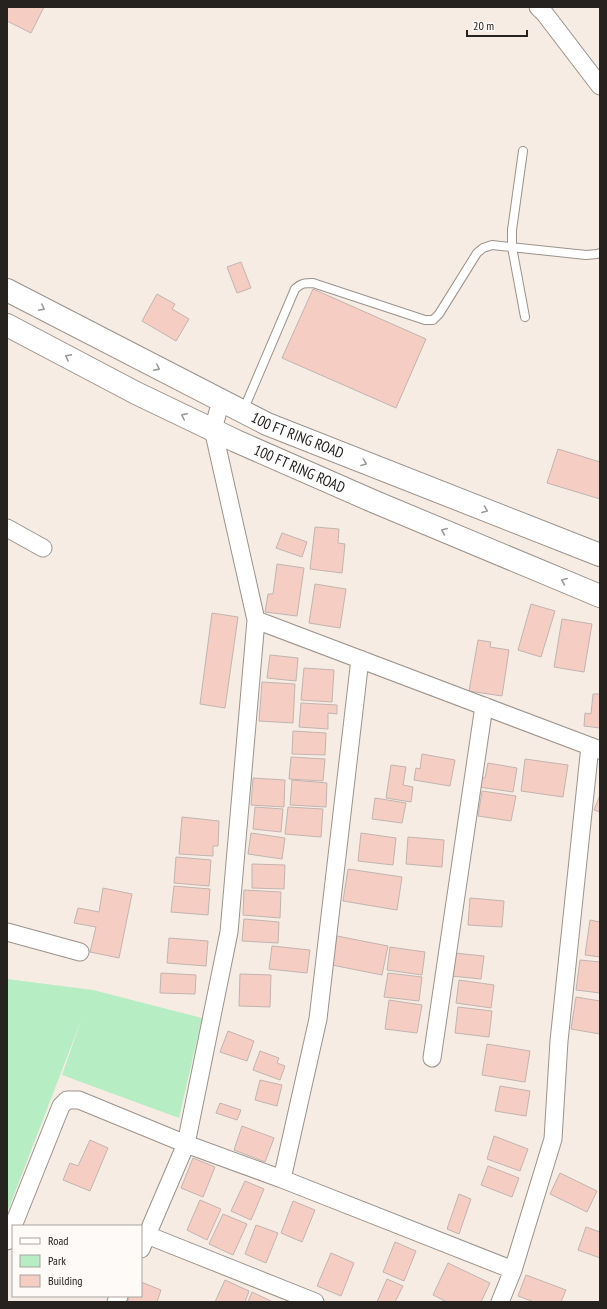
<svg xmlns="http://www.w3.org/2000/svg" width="607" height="1309" font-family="'PT Sans Narrow',sans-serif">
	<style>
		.green { fill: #b7edc2 }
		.building { fill: #f6cdc2; stroke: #c1b4b1 }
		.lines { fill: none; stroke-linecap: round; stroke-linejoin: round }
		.service-casing { stroke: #9b928b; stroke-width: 10 }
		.minor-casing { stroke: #9b928b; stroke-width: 19 }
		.primary-casing { stroke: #9b928b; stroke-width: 24 }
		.service { stroke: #fff; stroke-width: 8 }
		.minor { stroke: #fff; stroke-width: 17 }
		.primary { stroke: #fff; stroke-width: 22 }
		.oneway { stroke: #9d9c9b }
		.labels { text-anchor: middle; stroke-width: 3.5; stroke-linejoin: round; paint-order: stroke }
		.street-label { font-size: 15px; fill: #262220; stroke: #fefaf7 }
	</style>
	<rect width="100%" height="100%" fill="#f6ece4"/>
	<path class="green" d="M7,979L93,990L202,1018L179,1118L62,1075L82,1018L7,1213Z"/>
	<path class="building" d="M7,7H44L31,33L7,21Z
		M241,262L251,288L237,293L227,267Z
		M313,289L426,339L396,408L282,358Z
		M157,294L175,304L172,309L189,319L176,341L142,321Z
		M558,449L600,462V499L547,483Z
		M315,527L339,529L338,543L345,544L342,573L310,569Z
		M282,533L307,542L302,557L276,548Z
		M277,564L304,568L297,616L265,612L268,594H273Z
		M315,584L346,589L340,628L309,623Z
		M531,604L555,611L541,657L518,650Z
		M212,613L238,617L225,708L200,704Z
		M562,619L592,624L584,672L554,667Z
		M478,640L491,642L490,647L509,650L502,696L469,691Z
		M270,655L298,658L296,681L267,678Z
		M304,668L334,670L332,702L301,700Z
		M262,682L295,684L293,723L259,721Z
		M593,694H600V728L584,726L585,713L591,714Z
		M301,703L337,705V714L328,713V729L299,727Z
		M293,731L326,733L325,755L292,754Z
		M422,754L455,760L450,786L414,780L416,768L420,769Z
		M291,757L325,759L323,781L289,779Z
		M525,759L568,765L563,797L521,791Z
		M488,763L517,768L513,792L479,787L480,778H485Z
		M391,765L406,767L403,785L413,787L411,802L386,798Z
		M253,778L285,780L284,807L251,805Z
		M292,780L327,783L326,807L290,805Z
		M482,791L516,796L511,821L478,816Z
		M600,795V812L594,810Z
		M375,798L406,803L402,823L372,819Z
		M255,807L283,809L281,832L253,829Z
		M288,807L323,809L321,837L285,834Z
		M182,817L219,821L218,846H213V856L179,854Z
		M251,833L285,838L282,859L248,854Z
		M361,833L396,838L393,865L358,861Z
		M408,837L444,840L442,867L406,864Z
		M176,857L211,860L209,886L174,883Z
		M252,864L285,865L284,889L252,888Z
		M348,869L402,877L397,910L343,901Z
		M174,886L210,889L208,915L171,912Z
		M103,888L132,894L119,958L90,952L96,927L74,923L78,908L99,912Z
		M244,890L281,892L280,918L243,915Z
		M470,898L504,901L502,927L468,925Z
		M244,919L279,922L278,943L242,941Z
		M590,920L600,922V957L585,955Z
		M337,936L388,946L382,975L332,965Z
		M169,938L208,941L206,966L167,963Z
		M272,946L310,950L307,973L269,969Z
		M390,947L425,952L422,975L387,970Z
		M454,953L484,956L481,979L451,976Z
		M580,960L600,962V993L576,990Z
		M161,973L196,975L195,994L160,993Z
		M388,973L422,977L419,1001L384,997Z
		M240,974L271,975L270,1007L239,1006Z
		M459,980L494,985L491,1008L456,1003Z
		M576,997L600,1001V1034L571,1029Z
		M389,1000L422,1005L417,1033L385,1029Z
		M458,1007L492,1011L489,1037L455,1033Z
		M228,1031L254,1041L247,1061L220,1052Z
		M487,1044L530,1051L525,1082L482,1075Z
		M260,1051L279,1058L277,1063L285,1066L280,1080L253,1070Z
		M260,1080L282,1085L277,1106L255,1100Z
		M500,1086L530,1091L526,1116L495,1111Z
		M220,1103L241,1110L237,1120L216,1113Z
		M242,1126L274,1138L265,1162L234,1150Z
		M494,1136L528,1149L520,1171L487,1159Z
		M90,1140L108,1148L90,1191L63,1180L70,1163L78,1166Z
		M193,1158L215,1167L203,1197L181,1188Z
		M488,1166L519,1178L512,1197L481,1185Z
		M560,1173L597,1191L587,1212L550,1194Z
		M245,1181L264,1189L251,1220L231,1211Z
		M459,1194L471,1199L459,1234L447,1229Z
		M200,1200L221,1209L207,1240L187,1230Z
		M293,1201L315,1210L302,1242L281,1233Z
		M223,1214L247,1224L233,1255L209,1244Z
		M256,1225L278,1233L266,1263L245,1254Z
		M586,1227L600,1232V1258L578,1250Z
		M395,1242L416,1251L404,1281L383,1272Z
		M331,1253L354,1263L341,1296L317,1286Z
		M448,1263L490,1283L481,1302H447L433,1295Z
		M526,1275L566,1290L561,1302H534L518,1296Z
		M387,1279L403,1286L395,1302H377Z
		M225,1280L249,1291L245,1302H215Z
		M141,1282L161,1290L157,1302H127L130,1296H141Z
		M252,1292L271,1301V1302H248Z"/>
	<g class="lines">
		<g class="service-casing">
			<path id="service" d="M523,151L512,230V247L525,317
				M243,411L295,289C301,283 305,283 313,283L425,320H433L439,314L477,253L483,248L492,245L586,255L597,254L600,253"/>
		</g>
		<g class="minor-casing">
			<path id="minor" d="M538,7L545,14L600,86
				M7,528L43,548
				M256,620L600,750
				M7,932L80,952
				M432,1058L484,706
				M282,1179L318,1019L360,659
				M13,1226L61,1106L67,1100H79L186,1144L282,1179L513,1270
				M147,1235L315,1302
				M7,1241L13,1226
				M141,1249L186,1144L229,932L256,620L213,429L221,401
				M116,1302L119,1296
				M500,1302L513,1270L553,1139L559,1041L590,746"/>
		</g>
		<g class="primary-casing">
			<g id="primary">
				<path id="s1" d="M7,290L267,424L600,555"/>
				<path id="s2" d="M7,325L136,393L236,441L375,502L600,596"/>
			</g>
		</g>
		<use href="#service" class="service"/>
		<use href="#minor" class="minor"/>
		<use href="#primary" class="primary"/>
	</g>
	<defs><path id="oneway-chevron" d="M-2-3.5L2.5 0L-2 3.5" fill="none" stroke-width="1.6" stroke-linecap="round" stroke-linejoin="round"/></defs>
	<g class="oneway">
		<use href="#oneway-chevron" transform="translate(42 308) rotate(27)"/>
		<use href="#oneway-chevron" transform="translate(68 357) rotate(-152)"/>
		<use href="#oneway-chevron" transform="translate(157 368) rotate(27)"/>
		<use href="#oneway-chevron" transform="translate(184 416) rotate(-154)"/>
		<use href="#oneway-chevron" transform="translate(364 463) rotate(21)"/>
		<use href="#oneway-chevron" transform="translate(485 510) rotate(21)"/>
		<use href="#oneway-chevron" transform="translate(444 531) rotate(-157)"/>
		<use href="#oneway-chevron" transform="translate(564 581) rotate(-157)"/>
	</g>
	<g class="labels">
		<g class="street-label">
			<text dy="5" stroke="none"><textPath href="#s1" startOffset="325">100 FT RING ROAD</textPath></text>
			<text dy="5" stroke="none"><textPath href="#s2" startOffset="326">100 FT RING ROAD</textPath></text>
		</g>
	</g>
	<rect width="607" height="1309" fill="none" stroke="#262220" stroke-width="16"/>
	<rect x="12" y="1225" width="130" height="72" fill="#fefaf7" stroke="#a8a4a1"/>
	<rect x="20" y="1238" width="20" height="6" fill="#ffffff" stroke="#a8a4a1"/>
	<text x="48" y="1245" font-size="12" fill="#262220">Road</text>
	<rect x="20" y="1255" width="20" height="12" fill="#b7edc2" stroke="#a8a4a1"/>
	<text x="48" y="1265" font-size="12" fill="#262220">Park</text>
	<rect x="20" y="1275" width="20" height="12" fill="#f6cdc2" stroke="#a8a4a1"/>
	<text x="48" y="1285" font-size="12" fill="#262220">Building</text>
	<path d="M467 30v6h60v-6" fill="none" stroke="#262220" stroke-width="2"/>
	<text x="473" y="30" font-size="12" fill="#262220" stroke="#fefaf7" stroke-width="3" paint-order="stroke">20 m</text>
</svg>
